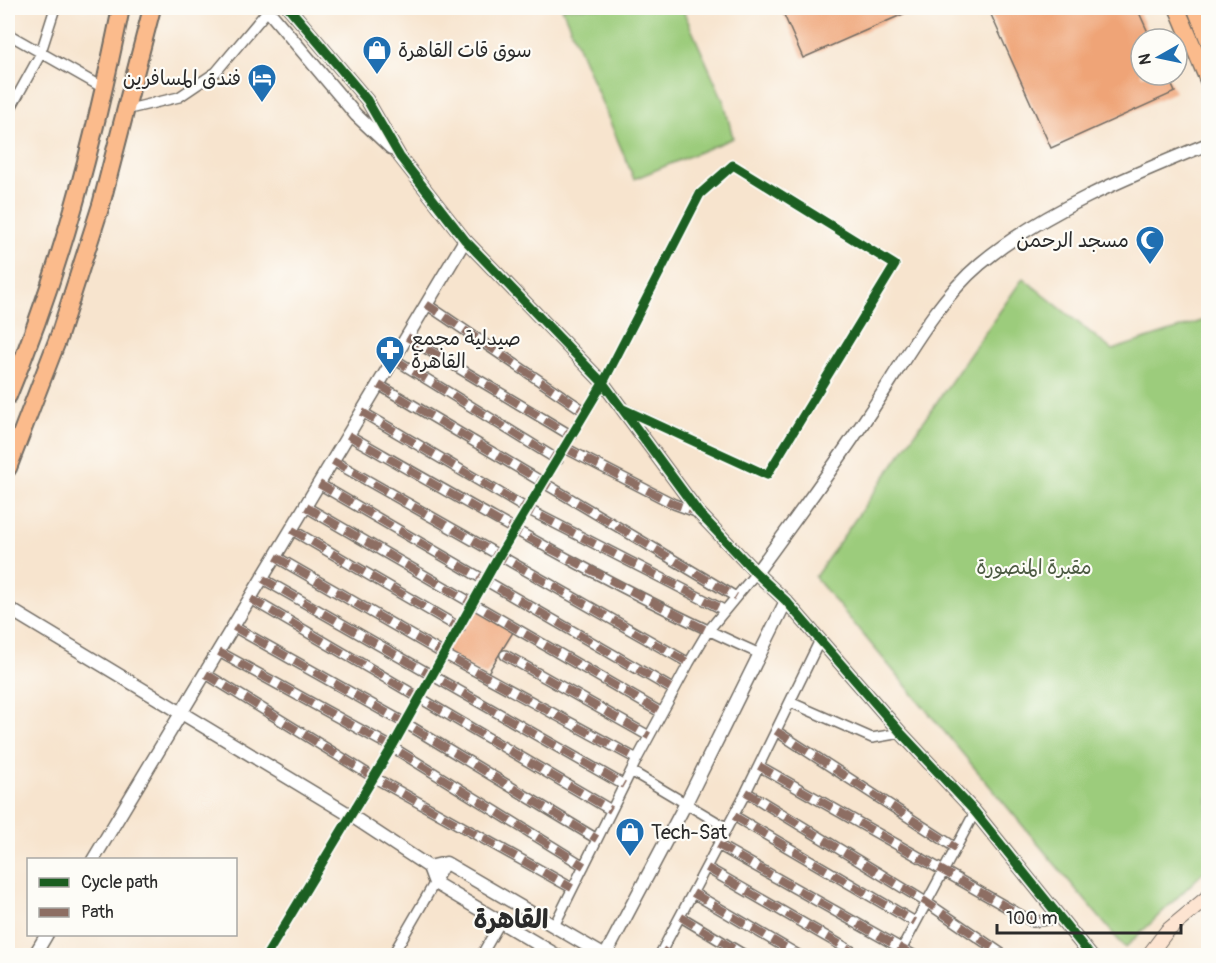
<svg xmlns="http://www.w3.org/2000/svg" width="1216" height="963" font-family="Pangolin,'Playpen Sans Arabic',sans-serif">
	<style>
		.green { fill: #9ccc7b; stroke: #647c53; stroke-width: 1.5 }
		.building { fill: #efa477 }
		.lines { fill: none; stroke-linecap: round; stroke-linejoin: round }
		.minor-casing { stroke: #726c64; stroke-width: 12 }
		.tertiary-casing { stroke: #726c64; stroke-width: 15 }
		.secondary-casing { stroke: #726c64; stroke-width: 16 }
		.primary-casing { stroke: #726c64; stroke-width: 18 }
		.trunk-casing { stroke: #726c64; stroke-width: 20 }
		.minor { stroke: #fff; stroke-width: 9 }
		.tertiary { stroke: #fff; stroke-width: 12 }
		.secondary { stroke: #fde4d1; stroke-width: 14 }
		.primary { stroke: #fbbb8c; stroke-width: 15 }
		.trunk { stroke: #fbbb8c; stroke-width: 16 }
		.quiet { stroke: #8d6e63; stroke-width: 8; stroke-dasharray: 15 8; stroke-linecap: butt }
		.cycleway-casing { stroke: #fdfcf7; stroke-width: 13 }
		.cycleway { stroke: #1b5e20; stroke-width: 9 }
		.labels { text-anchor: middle; stroke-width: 4.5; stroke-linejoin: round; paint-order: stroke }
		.poi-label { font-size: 20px; fill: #2b2b2b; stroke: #fdfcf7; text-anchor: start }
		.park-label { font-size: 20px; fill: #4d5b43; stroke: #fdfcf7 }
		.district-label { font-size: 26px; font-weight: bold; fill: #2b2b2b; stroke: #fdfcf7 }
	</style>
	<rect width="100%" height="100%" fill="#fdfcf7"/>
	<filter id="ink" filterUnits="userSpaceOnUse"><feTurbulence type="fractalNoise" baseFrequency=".0167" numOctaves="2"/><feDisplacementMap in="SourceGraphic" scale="12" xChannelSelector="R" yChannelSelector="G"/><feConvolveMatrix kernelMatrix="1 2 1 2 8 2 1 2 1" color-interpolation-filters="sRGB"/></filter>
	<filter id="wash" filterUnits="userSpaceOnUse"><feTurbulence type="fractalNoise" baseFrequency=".008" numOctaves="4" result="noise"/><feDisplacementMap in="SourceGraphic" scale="24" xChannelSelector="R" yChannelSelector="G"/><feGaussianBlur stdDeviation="1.35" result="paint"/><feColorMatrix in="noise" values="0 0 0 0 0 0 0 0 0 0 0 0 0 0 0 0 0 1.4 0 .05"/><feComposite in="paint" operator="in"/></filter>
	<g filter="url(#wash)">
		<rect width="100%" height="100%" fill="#f7e4ce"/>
		<path class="green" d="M562,8H682L724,102L733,138L634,179Z
			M1023,278L1112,350L1208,319V868L1125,948L815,577Z"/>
		<g id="blocks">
			<path class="building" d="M781,8H917L803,58Z
				M988,8H1137L1151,39H1141V75H1167L1175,92L1051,148Z
				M474,605L515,629L486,676L444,654Z"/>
		</g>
	</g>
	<g filter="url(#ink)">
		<use href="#blocks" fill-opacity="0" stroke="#726c64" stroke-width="1.5"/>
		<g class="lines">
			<g class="minor-casing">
				<path id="minor" d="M8,34L105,89
					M125,110L179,97L216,72L268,10
					M8,113L40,55L55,8
					M426,304L586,412
					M407,337L572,436
					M394,359L558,460
					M379,385L736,597
					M362,412L527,509L724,610
					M348,435C483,512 618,591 760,654
					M565,448L674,504L699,513
					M333,461L689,663
					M319,484L674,690
					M306,507L662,713
					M292,530L460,628
					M276,557L444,654L637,759
					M263,579L624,785
					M251,599L611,810
					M234,627L405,723L597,839
					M219,652L392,747L584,866
					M505,655L649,736
					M206,674L373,777L572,888
					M790,702L872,738L901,733
					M776,731L956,848
					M759,766L1033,922L1058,918
					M631,771L727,828
					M746,792L926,902L1005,956
					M734,816L915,922
					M718,845L915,956
					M707,868L860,956
					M693,893L800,956
					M681,917L746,956
					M554,926L637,759L689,663L708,631L756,573
					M266,956L392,747L499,556L603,383L700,194L733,165L895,265L767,475L622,408
					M392,956L446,863
					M481,956L501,921
					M659,956L746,792L820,640
					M898,956L975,812"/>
			</g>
			<g class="tertiary-casing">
				<path id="tertiary" d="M266,8L356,115L391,148
					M289,8L367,100L400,157L465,240L603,383L699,513L756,573L786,601L901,733L975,812L1091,956
					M756,573C795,520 833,468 869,414C902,365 935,302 980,264C1043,211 1132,175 1208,144
					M8,608L350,815L429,867
					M93,860L465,240
					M429,867L446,863L605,956L686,803L786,601
					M429,867L435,883L558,956
					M34,956L47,934"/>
			</g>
			<g class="secondary-casing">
				<path id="secondary" d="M1148,956L1167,931L1208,897"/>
			</g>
			<g class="primary-casing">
				<path id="primary" d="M1177,8L1208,81
					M1195,8L1208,40"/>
			</g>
			<g class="trunk-casing">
				<path id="trunk" d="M8,396C61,270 94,142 121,8
					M8,468L59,336L101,205L152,8"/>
			</g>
			<use href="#minor" class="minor"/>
			<use href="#tertiary" class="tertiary"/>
			<use href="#secondary" class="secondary"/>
			<use href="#primary" class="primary"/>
			<use href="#trunk" class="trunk"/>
			<path class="quiet" d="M426,304L586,412
				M407,337L572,436
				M394,359L558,460
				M379,385L736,597
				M362,412L527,509L724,610
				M348,435L514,530L708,631
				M565,448L674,504L697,512
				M333,461L689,663
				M319,484L674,690
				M306,507L662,713
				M292,530L460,628
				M276,557L444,654L637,759
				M263,579L624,785
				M251,599L611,810
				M234,627L405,723L597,839
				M219,652L392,747L584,866
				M505,655L649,736
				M206,674L373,777L572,888
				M776,731L956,848
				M759,766L1033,922L1058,918
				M746,792L926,902L1005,956
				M734,816L915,922
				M718,845L915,956
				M707,868L860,956
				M693,893L800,956
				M681,917L746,956
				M662,950L671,956"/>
			<g class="cycleway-casing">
				<path id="cycleway" d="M289,8L367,100L400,157L465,240L603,383L699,513L756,573L786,601L901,733L975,812L1091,956
					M266,956L392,747L499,556L603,383L700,194L733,165L895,265L767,475L621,408"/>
			</g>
			<use href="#cycleway" class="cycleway"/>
		</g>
	</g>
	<defs>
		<g id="shop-pin" transform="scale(1.5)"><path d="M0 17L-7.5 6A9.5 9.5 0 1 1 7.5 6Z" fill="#1f6fb2" stroke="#fdfcf7"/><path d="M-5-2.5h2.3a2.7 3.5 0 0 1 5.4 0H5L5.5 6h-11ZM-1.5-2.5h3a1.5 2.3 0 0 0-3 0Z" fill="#fff"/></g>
		<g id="hotel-pin" transform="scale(1.5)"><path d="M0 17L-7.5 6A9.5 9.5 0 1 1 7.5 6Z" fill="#1f6fb2" stroke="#fdfcf7"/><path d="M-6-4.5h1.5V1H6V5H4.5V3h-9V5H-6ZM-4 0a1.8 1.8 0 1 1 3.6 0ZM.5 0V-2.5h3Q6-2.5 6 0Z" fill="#fff"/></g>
		<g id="mosque-pin" transform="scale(1.5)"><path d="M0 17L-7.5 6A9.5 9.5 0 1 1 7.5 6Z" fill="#1f6fb2" stroke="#fdfcf7"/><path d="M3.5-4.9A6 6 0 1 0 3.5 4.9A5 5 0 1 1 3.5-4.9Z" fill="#fff"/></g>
		<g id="pharmacy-pin" transform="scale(1.5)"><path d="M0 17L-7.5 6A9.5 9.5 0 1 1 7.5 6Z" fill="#1f6fb2" stroke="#fdfcf7"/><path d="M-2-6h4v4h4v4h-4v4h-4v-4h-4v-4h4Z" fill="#fff"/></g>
	</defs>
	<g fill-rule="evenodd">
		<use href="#shop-pin" x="377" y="50"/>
		<use href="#hotel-pin" x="262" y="78"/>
		<use href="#mosque-pin" x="1150" y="240"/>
		<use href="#pharmacy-pin" x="390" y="350"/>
		<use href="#shop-pin" x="630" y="832"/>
	</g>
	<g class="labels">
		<g class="poi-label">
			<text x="398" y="57">سوق قات القاهرة</text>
			<text x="241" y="85" text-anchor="end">فندق المسافرين</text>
			<text x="1129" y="247" text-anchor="end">مسجد الرحمن</text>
			<text x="411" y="345">صيدلية مجمع<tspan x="411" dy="23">القاهرة</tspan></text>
			<text x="651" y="839">Tech-Sat</text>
		</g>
		<g class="park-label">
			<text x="1034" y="574">مقبرة المنصورة</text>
		</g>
		<g class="district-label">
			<text x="511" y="928">القاهرة</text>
		</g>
	</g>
	<rect width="1216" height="963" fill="none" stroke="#fdfcf7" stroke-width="30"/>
	<rect x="27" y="858" width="210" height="78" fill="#fdfcf7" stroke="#a9a8a5" stroke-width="1.5"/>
	<rect x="39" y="878" width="30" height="9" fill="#1b5e20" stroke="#a9a8a5" stroke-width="1.5"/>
	<text x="81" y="888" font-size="18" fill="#2b2b2b">Cycle path</text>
	<rect x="39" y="908" width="30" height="9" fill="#8d6e63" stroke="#a9a8a5" stroke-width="1.5"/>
	<text x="81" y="918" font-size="18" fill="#2b2b2b">Path</text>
	<g transform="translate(1159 57) rotate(261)"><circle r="28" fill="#fdfcf7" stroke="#a9a8a5" stroke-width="1.5"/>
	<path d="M0-4.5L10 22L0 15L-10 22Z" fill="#1f6fb2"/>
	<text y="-9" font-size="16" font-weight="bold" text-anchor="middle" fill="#2b2b2b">N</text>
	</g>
	<path d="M997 924v9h184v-9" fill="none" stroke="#2b2b2b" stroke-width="3"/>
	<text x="1006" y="924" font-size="18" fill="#2b2b2b" stroke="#fdfcf7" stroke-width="4.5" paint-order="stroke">100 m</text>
</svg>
